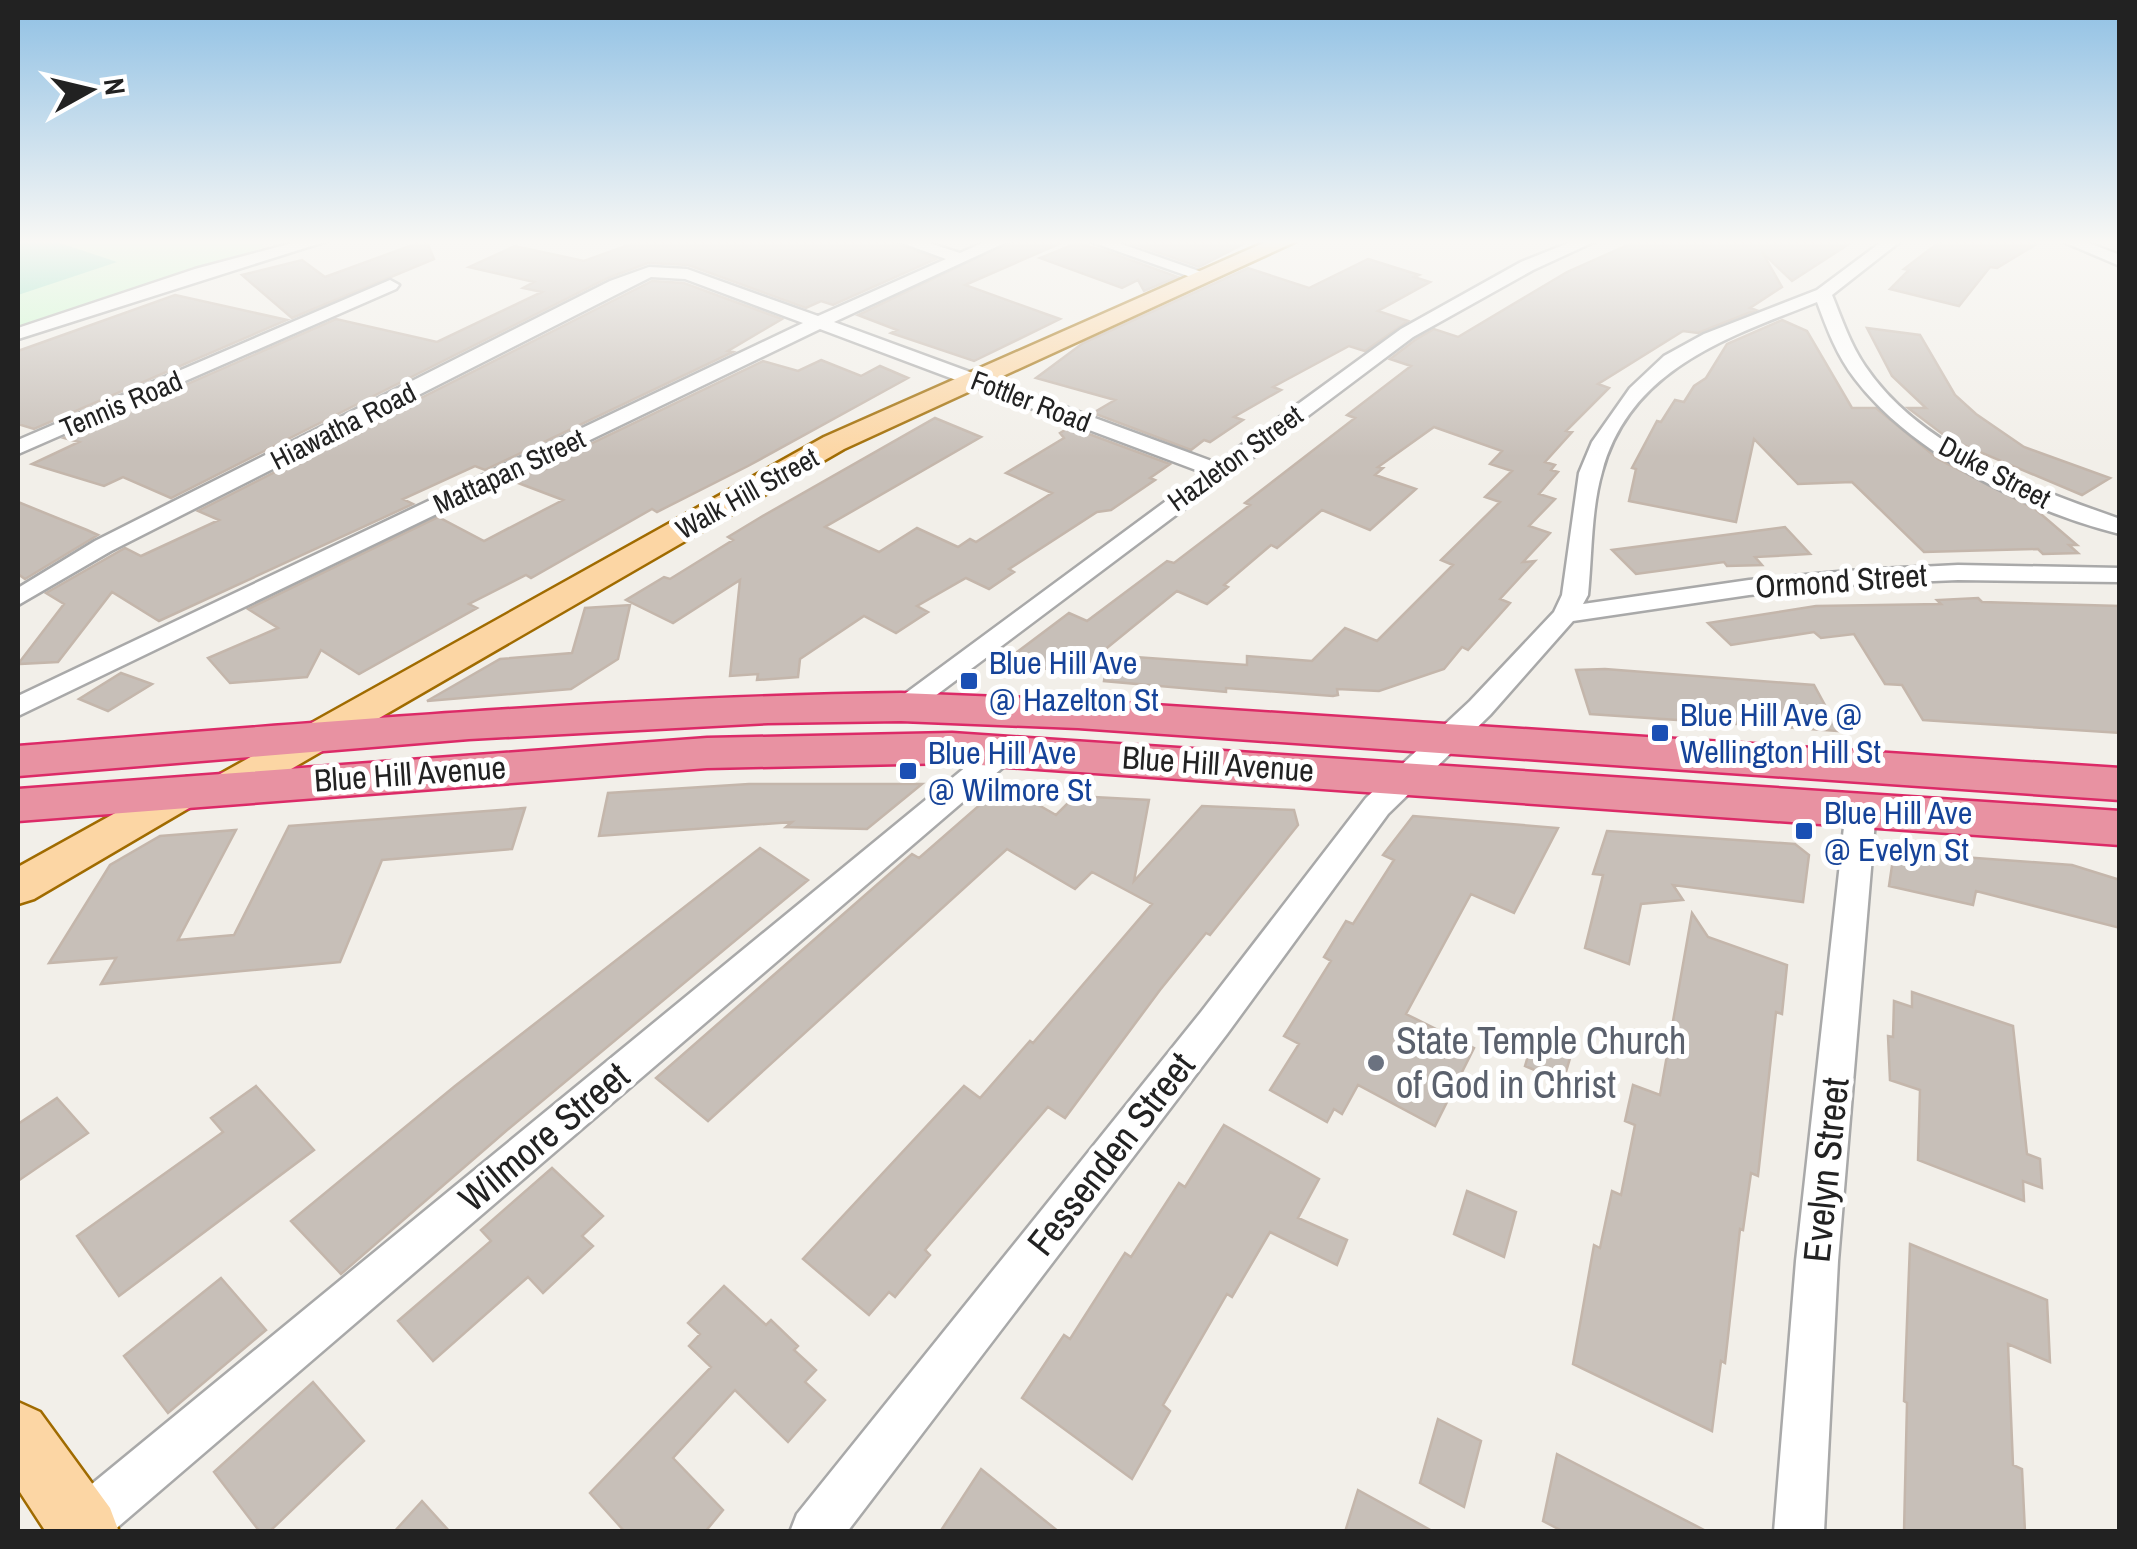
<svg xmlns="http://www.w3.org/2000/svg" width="2137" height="1549" font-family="'Archivo Narrow',sans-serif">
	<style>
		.park { fill: #c8facc }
		.pitch { fill: #88e0be }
		.building { fill: #c7bfb8; stroke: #c4b6ab; stroke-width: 2.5 }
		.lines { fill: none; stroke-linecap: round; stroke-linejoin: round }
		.minor-casing { stroke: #a9a9a9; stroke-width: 5 }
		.major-casing { stroke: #a06b00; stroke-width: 5 }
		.highway-casing { stroke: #dc2a67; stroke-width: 5 }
		.minor { fill: #fff; fill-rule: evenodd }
		.major { fill: #fcd6a4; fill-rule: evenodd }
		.highway { fill: #e892a2; fill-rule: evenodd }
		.transit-dot { fill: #1a4fb4; stroke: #fff; stroke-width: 4 }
		.worship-dot { fill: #6b7280; stroke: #fff; stroke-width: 4 }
		.labels { text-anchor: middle; stroke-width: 10; stroke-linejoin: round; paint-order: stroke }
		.far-street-label { font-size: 28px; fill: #222; stroke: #fff }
		.street-label { font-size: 32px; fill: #222; stroke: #fff }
		.transit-label { font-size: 32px; fill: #164399; stroke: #fff; text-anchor: start }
		.near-worship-label { font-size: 38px; fill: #5b616d; stroke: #fff; text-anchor: start }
		.near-street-label { font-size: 38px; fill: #222; stroke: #fff }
	</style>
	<rect width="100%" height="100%" fill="#f2efe9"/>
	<path class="park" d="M18,240H253L265,247L18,327Z"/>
	<path class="pitch" d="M18,240H51L117,262L18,295Z"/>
	<path class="building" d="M426,240L434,259L292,318L242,275L302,260L325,277Z
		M642,240H890L936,259L833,305L821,301L806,308L688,265L648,263L608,278L171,498L123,477L104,486L32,464L79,442L64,438L336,319L437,342L542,292L523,288L534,282L469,267L515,246L584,261Z
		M1014,240H1068L965,285L1060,319L974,361L891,333L897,330L858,315Z
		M1134,240H1251L1199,267L1128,242Z
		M1639,240H1855L1792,281L1762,252L1782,287L1750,308L1756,310L1698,333L1683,331L1598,384L1609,388L1566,431L1572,432L1545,462L1555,465L1551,470L1558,472L1539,494L1555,499L1529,526L1550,533L1523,562L1535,561L1500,599L1510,603L1468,650L1462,647L1444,669L1379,691L1337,689L1338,695L1333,696L1226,688V692L1104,681L1108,655L1247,665V656L1312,661L1345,628L1377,641L1453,565L1441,560L1500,502L1485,497L1512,471L1490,464L1502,451L1434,427L1378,467L1383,468L1375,475L1416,489L1370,530L1322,510L1277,548L1271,545L1224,585L1228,587L1207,604L1177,591L1081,669L996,668L1069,613L1087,621L1167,561L1174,563L1250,505L1245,503L1355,418L1347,415L1411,366L1390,359L1415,340L1434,329L1458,337L1567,272Z
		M1942,240H2043L1997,268L1990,267L1959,306L1890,289L1909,270L1904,269Z
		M1077,243L1106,251L1178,277L1144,291L1138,280L1122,288L1040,258Z
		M1368,259L1419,275L1414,277L1430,282L1378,311L1408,321L1365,351L1349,346L1273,387L1281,390L1234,417L1243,420L1210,442L1204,440L1191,450L1093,413L1115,400L1036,378L1083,343L1248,268L1309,288Z
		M652,281L684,283L782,319L728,351L733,352L485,470L475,466L403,499L413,504L159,621L112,592L58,662L18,664L64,604L46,593L125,548L141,556L219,520L198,511Z
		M175,295L287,320L34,429L18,424V351Z
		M1782,320L1807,331L1852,408H1876L1938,459L2035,509L2077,545H2069L2078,553L2043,554L2038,549L1924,552L1852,482L1798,484L1754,439L1736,522L1629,501L1636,469L1632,468L1657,421L1661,422L1675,400L1684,402L1694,386L1706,378L1727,344Z
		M1867,328L1920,335L1955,395L1976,414L2024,447L2110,478L2082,495L1949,439L1908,408H1926L1892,376Z
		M821,360L861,376L880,366L908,378L748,466L657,512L652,509L531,578L526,575L469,604L477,608L359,674L321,650L307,677L230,683L208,658L278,628L248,609L438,517L484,541L563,500L513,481L763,361L798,371Z
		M935,418L981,437L825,527L879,552L917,528L958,547L970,539L976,542L1052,493L1006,473L1064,438L1060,433L1070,427L1170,464L1150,478L1155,480L1111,510L1097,512L1009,569L1014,572L989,589L966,578L917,606L928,612L896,633L864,616L800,659L798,677L757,680L758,674L730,676L740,580L673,623L626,600L664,577L670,579L733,540L728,537L761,517Z
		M18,502L87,530L98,535L25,579L18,574Z
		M1785,527L1810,554L1755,557L1762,565L1727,566L1724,562L1636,574L1612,550Z
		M1978,598L1982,602L2120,606V733L1923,720L1902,685L1885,684L1854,634L1821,638L1814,632L1731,645L1708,623L1816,606L1941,604L1937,600Z
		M630,605L618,659L571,689L427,701L500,659L572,653L585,608Z
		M1605,669L1814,685L1839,731L1590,714L1576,670Z
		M121,673L152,684L108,711L79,699Z
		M749,784H922L867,829L786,827L792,822L599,836L608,793Z
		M990,796L1028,799L1056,815L1075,796L1149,800L1134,881L1202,806L1294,810L1298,825L1210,935L1206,933L1160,990L1065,1118L1048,1107L925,1250L930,1255L895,1297L889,1292L869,1315L803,1259L964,1086L980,1098L1030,1041L1033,1043L1152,904L1092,872L1075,889L1007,849L708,1121L656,1078L912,854L919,858Z
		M525,808L512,849L382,860L340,962L101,984L116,958L49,963L110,865L160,836L236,830L178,940L234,935L289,826Z
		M1413,816L1558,828L1514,913L1471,894L1406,1014L1474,1048L1435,1126L1358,1085L1342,1114L1334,1109L1327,1122L1270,1090L1299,1044L1284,1036L1331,961L1324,957L1346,921L1353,924L1394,860L1383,855Z
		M1607,831L1795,844L1809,855L1803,902L1673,885L1683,900L1641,904L1629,964L1585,948L1603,875L1593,874Z
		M760,848L808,880L506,1131L341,1274L291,1221L455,1086Z
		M1894,852L2072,865L2120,880V928L1976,891L1973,905L1889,886Z
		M1692,913L1708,937L1787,965L1782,1014L1776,1012L1758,1176L1751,1173L1743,1230L1740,1229L1725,1363L1721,1361L1712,1431L1573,1364L1594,1245L1600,1248L1612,1191L1621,1195L1635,1125L1625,1121L1633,1085L1660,1095Z
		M1912,992L2013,1026L2027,1154L2040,1159L2042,1188L2023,1181L2024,1201L1918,1160L1920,1090L1890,1080L1888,1036L1893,1037L1894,1001L1912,1007Z
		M1535,1033L1573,1048L1563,1082L1525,1066Z
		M256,1086L314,1150L119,1296L77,1236L223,1132L211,1118Z
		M57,1098L88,1133L18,1181V1124Z
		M1224,1125L1319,1179L1298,1218L1347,1240L1337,1265L1270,1232L1232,1297L1227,1294L1163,1405L1170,1411L1132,1479L1022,1398L1064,1335L1070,1339L1125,1253L1131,1257L1179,1183L1185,1187Z
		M552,1168L603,1216L582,1236L593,1246L543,1293L528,1277L433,1361L398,1321L491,1241L481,1230Z
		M1467,1191L1516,1212L1504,1257L1454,1234Z
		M1910,1244L2047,1300L2050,1362L2008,1344L2013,1465L2022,1469L2025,1532H1904L1907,1403L1904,1401Z
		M221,1278L266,1330L168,1413L124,1356Z
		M724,1286L766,1325L771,1320L798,1346L794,1350L816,1370L805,1382L825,1400L788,1442L735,1390L673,1458L723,1510L705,1532H625L590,1493L711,1367L689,1346L700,1334L688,1323Z
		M313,1382L364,1441L269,1532H260L214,1472Z
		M1438,1419L1481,1441L1464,1507L1420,1483Z
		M1557,1454L1708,1532H1564L1543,1521Z
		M981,1469L1059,1532H940Z
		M1358,1490L1434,1532H1345Z
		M422,1501L450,1532H394Z"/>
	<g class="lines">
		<g class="minor-casing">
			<path id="minor" d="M304,240H330L18,339V328L195,269Z
				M894,240H919L960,253L989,240H1011L834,322L1217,463L1401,329L1521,262L1576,240H1598L1533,270L1413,337L911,714H891L887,707L1204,473L820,329L18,716V696L803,323L685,279L651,277L111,551L18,605V588L95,541L610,281L649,267L687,269L818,316L946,259Z
				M1086,240H1110L1216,277L1202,281Z
				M1884,240H1902L1832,295C1842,319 1850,344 1865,366C1921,449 2030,487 2120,519V534C2028,511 1913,455 1855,379C1837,356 1827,329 1817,302C1729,337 1630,368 1602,472C1591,510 1592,556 1588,595L1583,604L1749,580L1860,570L1958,565L2120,568V582L1958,580L1860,584L1749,595L1573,621L1490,715L1388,814L1227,1034L847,1532H790L797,1514L1201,1012L1366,798L1470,701L1554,612L1562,595L1579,473L1592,442L1630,388L1664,356L1704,334L1817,290Z
				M2059,240H2081L2120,255V266Z
				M390,280L399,285L396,289L18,454V440Z
				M1005,740L1015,743L1020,750L1015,757L112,1532H61L58,1524L65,1506L995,743Z
				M1861,798L1872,801L1876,809L1838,1261L1824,1532H1774L1796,1261L1846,809L1850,801Z"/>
		</g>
		<g class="major-casing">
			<path id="major" d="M1270,240H1299L844,449L241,798L227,802L213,798L207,788L213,778L824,437Z
				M187,777L201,781L207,791L201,801L34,899L18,904V867L173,781Z
				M18,1402L40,1412L110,1508L119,1532H46L18,1489Z"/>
		</g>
		<g class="highway-casing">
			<path id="highway" d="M901,693L1078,700L2120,768V800L1078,728L901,721L768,723L469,739L18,776V746C312,723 606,697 901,693Z
				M952,733L2120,811V845L952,763L707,768L18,821V789L707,738Z"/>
		</g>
		<use href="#minor" class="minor"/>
		<use href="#major" class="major"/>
		<use href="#highway" class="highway"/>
	</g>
	<linearGradient id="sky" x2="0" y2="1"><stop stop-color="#8fc0e4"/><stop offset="0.53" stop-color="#f9f8f5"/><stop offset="1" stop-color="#f9f8f5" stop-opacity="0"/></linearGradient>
	<rect width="2137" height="457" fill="url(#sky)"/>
	<g class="transit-dot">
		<rect x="959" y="671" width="20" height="20" rx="5"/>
		<rect x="1650" y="723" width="20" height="20" rx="5"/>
		<rect x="898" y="761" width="20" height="20" rx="5"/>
		<rect x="1794" y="821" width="20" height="20" rx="5"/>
	</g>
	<circle class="worship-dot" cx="1376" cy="1063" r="10"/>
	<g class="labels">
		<g class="far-street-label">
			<text transform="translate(1031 401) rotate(21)" y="10">Fottler Road</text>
			<text transform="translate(121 404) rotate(-23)" y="10">Tennis Road</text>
			<text transform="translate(343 426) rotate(-27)" y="10">Hiawatha Road</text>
			<text transform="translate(1235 458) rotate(-36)" y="10">Hazleton Street</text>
			<text transform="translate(509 471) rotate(-25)" y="10">Mattapan Street</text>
			<text transform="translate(1995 472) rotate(28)" y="10">Duke Street</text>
			<text transform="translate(747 493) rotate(-29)" y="10">Walk Hill Street</text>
		</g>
		<g class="street-label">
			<text transform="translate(1841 581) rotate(-4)" y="11">Ormond Street</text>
			<text transform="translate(1218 764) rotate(4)" y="11">Blue Hill Avenue</text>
			<text transform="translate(410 774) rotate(-4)" y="11">Blue Hill Avenue</text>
		</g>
		<g class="transit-label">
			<text x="989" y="674">Blue Hill Ave<tspan x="989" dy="37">@ Hazelton St</tspan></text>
			<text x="1680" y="726">Blue Hill Ave @<tspan x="1680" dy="37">Wellington Hill St</tspan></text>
			<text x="928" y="764">Blue Hill Ave<tspan x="928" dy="37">@ Wilmore St</tspan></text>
			<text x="1824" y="824">Blue Hill Ave<tspan x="1824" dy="37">@ Evelyn St</tspan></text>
		</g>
		<g class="near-worship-label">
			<text x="1396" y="1054">State Temple Church<tspan x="1396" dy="44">of God in Christ</tspan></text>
		</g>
		<g class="near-street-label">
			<text transform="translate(544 1137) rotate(-40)" y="13">Wilmore Street</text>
			<text transform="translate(1111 1154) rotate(-52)" y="13">Fessenden Street</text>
			<text transform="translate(1826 1170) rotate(-84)" y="13">Evelyn Street</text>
		</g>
	</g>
	<rect width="2137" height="1549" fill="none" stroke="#222222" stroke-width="40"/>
	<g transform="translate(90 90) rotate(82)" stroke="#ffffff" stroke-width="8" paint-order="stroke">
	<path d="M0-8L18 38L0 25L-18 38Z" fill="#222222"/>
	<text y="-15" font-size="28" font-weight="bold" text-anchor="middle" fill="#222222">N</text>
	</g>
</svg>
